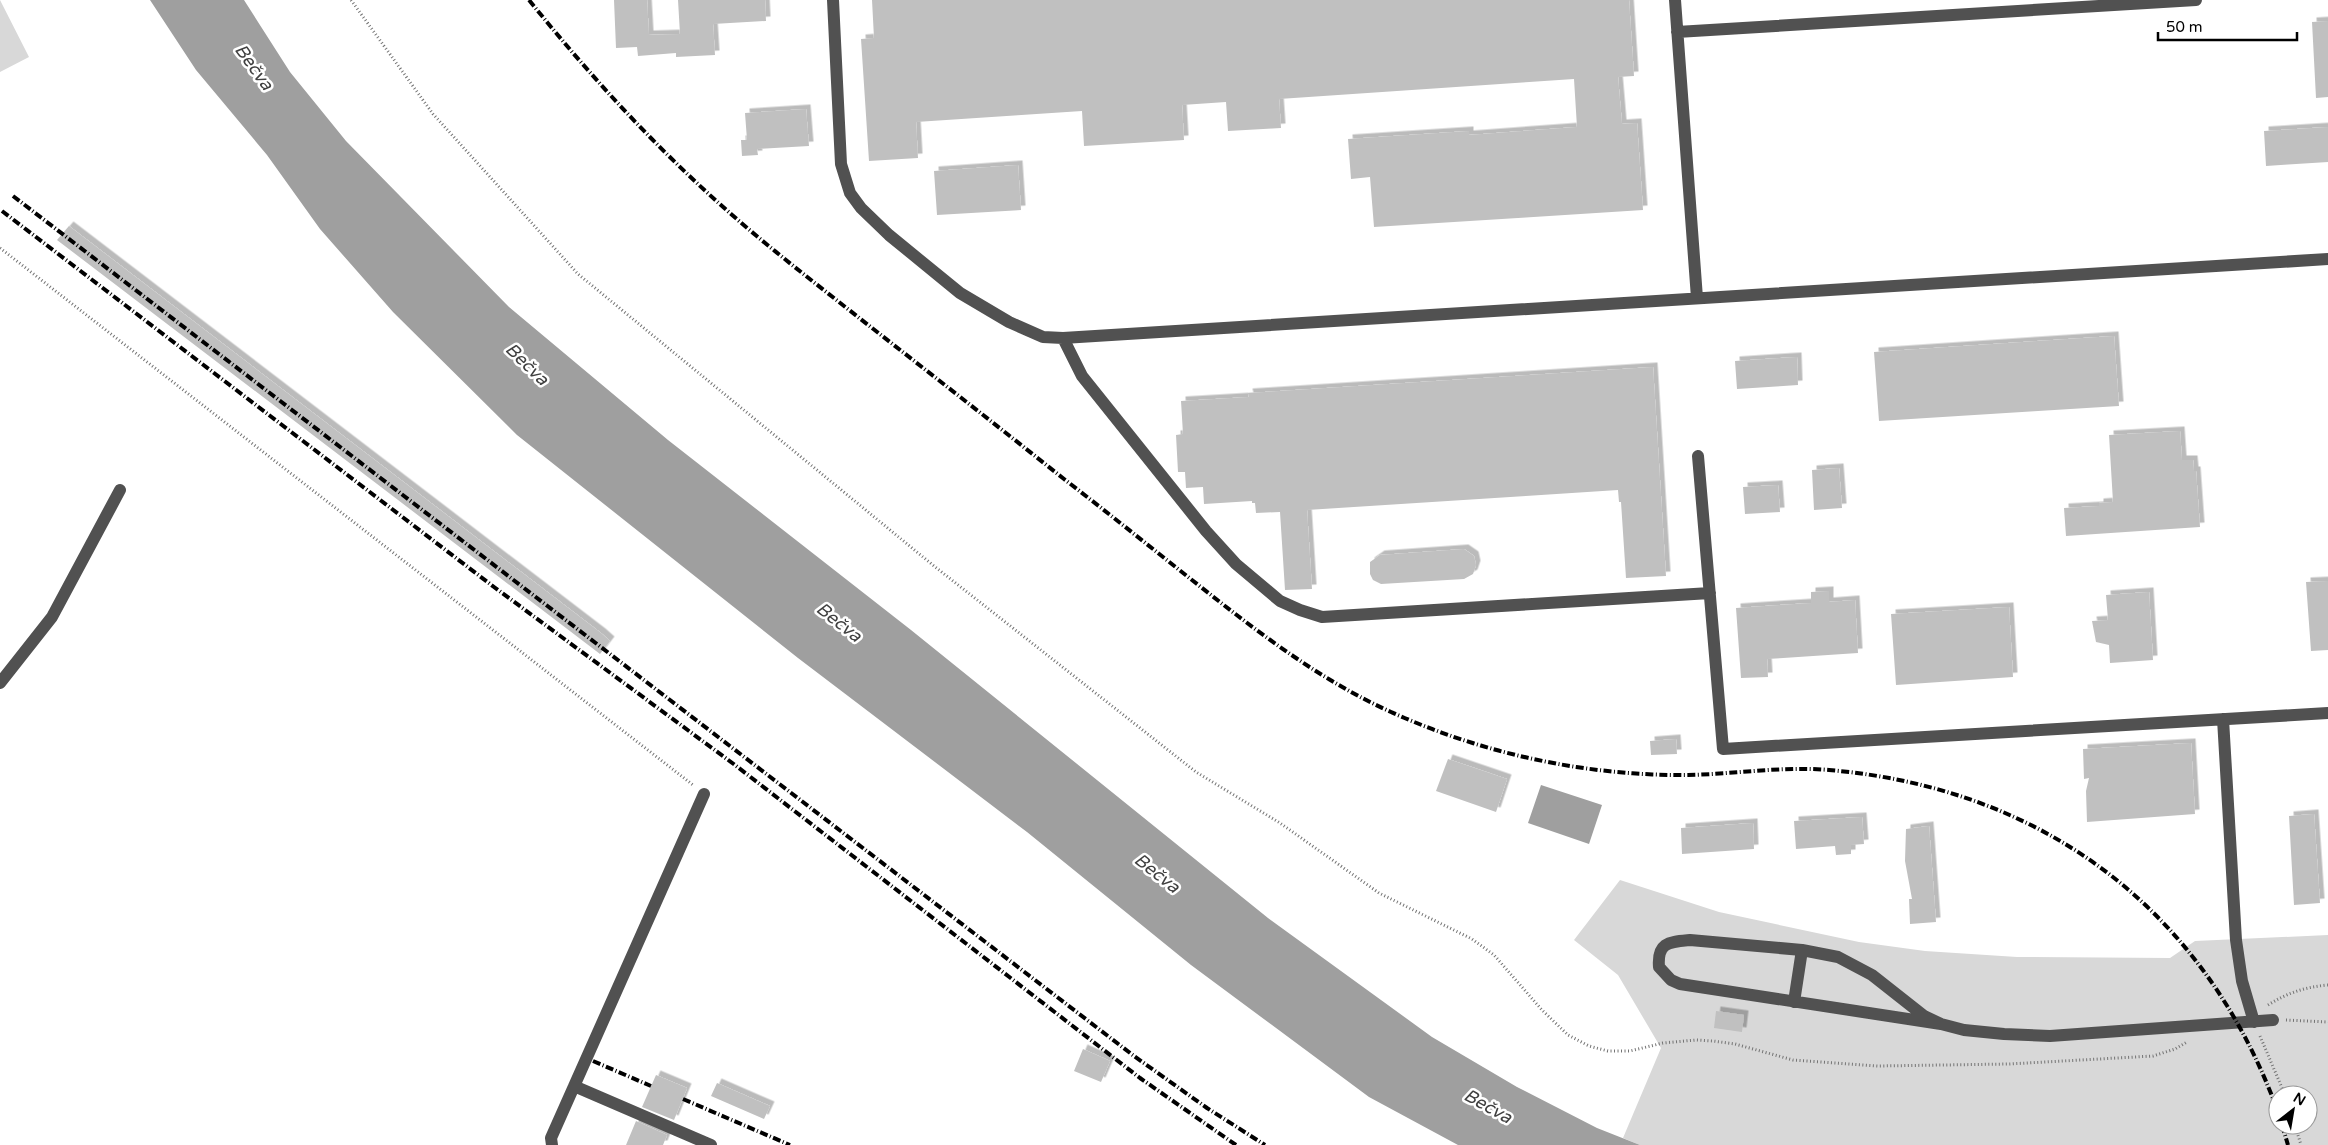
<svg xmlns="http://www.w3.org/2000/svg" width="2328" height="1145" font-family="'Varela Round',sans-serif">
	<style>
		.green { fill: #d8d8d8; fill-rule: evenodd }
		.water { fill: #9f9f9f }
		.building { fill: #c0c0c0; filter: url(#shadow) }
		.lines { fill: none; stroke-linecap: round; stroke-linejoin: round }
		.path { stroke: #737373; stroke-width: 3; stroke-dasharray: 1 2.5; stroke-linecap: butt }
		.minor { stroke: #515151; stroke-width: 12 }
		.rail { stroke: #000; stroke-width: 4; stroke-dasharray: 8 2.5 1 2.5; stroke-linecap: butt }
		.labels { text-anchor: middle; stroke-width: 5; stroke-linejoin: round; paint-order: stroke }
		.water-label { font-size: 18px; font-style: italic; fill: #404040; stroke: #fff }
	</style>
	<defs>
		<filter id="shadow"><feDropShadow dx="4.5" dy="-4.5" stdDeviation="0" flood-color="#0004"/></filter>
	</defs>
	<rect width="100%" height="100%" fill="#fff"/>
	<path class="green" d="M0,0L29,57L0,72Z
		M1620,880L1719,912L1859,942L1925,951L2017,957L2170,958L2195,941L2328,935V1145H1640L1623,1138L1661,1048L1618,975L1574,940ZM2278,1095H2308V1125H2278Z"/>
	<path class="water" d="M150,0H244L290,72L346,141L509,307L668,440L911,630L1268,918L1432,1037L1517,1087L1597,1128L1640,1145H1458L1369,1097L1191,965L1027,832L798,658L517,435L393,312L320,229L267,155L196,70Z
		M1541,785L1602,805L1589,844L1528,823Z"/>
	<path class="building" d="M614,0H647L649,35L680,34L678,0H765L766,21L713,24L715,55L676,57V53L638,56L637,47L616,48Z
		M872,0H1629L1634,76L1618,77L1622,124L1637,123L1643,210L1374,227L1370,177L1351,179L1348,139L1469,131V135L1577,127L1574,79L1279,99L1281,128L1228,131L1226,102L1182,105L1184,140L1084,146L1082,111L916,122L918,158L869,161L861,39L874,38Z
		M2328,21V97L2316,98L2312,22Z
		M806,109L809,146L757,149L758,155L742,156L741,140H747L745,113Z
		M2328,127V162L2266,166L2264,131Z
		M1018,165L1021,210L937,215L934,171Z
		M69,226L601,633L610,641L600,654L57,240Z
		M2114,336L2119,406L1879,421L1874,352Z
		M1797,357L1798,385L1737,389L1735,361Z
		M1653,367L1666,576L1626,578L1621,502H1619L1618,490L1307,510L1312,589L1285,590L1280,512L1256,513L1255,503H1252V501L1204,504L1203,487L1186,488L1185,472H1178L1176,435L1183,434L1181,401L1249,397L1248,393Z
		M2180,431L2182,460H2193L2194,471H2196L2200,527L2066,536L2064,508L2099,506V503L2113,502L2109,435Z
		M1839,468L1842,508L1814,510L1812,470Z
		M1778,485L1780,512L1745,514L1743,487Z
		M1464,549L1474,556L1476,565L1473,574L1464,579L1381,584L1373,580L1370,574V562L1380,555Z
		M2328,581V650L2311,651L2306,582Z
		M1829,591V602L1855,600L1858,653L1767,659L1768,677L1741,678L1736,608L1811,603V592Z
		M2149,592L2153,660L2110,663L2109,645L2096,642L2092,621L2108,620L2106,595Z
		M2009,607L2013,677L1896,685L1891,614Z
		M1676,739L1677,754L1651,755L1650,741Z
		M2191,743L2195,814L2087,822L2086,791L2089,778L2084,779L2083,749Z
		M1448,759L1507,779L1496,812L1436,791Z
		M2314,814L2320,903L2294,905L2289,816Z
		M1862,817L1864,844L1851,845V854L1836,855L1835,846L1796,849L1794,821Z
		M1753,823L1754,849L1682,854L1681,828Z
		M1929,826L1936,922L1910,924L1909,899H1912L1905,861L1906,829Z
		M1716,1011L1744,1015L1742,1032L1714,1028Z
		M1083,1049L1110,1061L1101,1082L1074,1071Z
		M656,1075L687,1088L674,1120L642,1107Z
		M717,1083L770,1106L764,1119L711,1096Z
		M636,1121L667,1135L663,1145H626Z"/>
	<g class="lines">
		<path class="path" d="M351,0L433,114L578,274L934,566L1196,772L1280,823L1379,893L1472,939L1494,955L1542,1010L1568,1035L1589,1046L1608,1051H1630L1663,1043L1696,1040L1713,1041L1735,1044L1793,1060L1878,1066L2009,1064L2153,1056L2175,1049L2187,1042
			M0,248L693,785
			M2268,1005C2287,993 2305,987 2328,985
			M2286,1020L2328,1022
			M2260,1036L2285,1095
			M2295,1125L2301,1145"/>
		<path class="minor" d="M833,0L841,164L850,193L861,208L889,235L960,293L1009,322L1043,337L1063,338L2328,259
			M1675,0L1697,298
			M1677,32L2196,0
			M1063,338L1082,376L1206,531L1236,564L1280,601L1300,610L1322,617L1710,593
			M1698,456L1723,749L2328,713
			M0,683L52,617L120,490
			M2223,719L2236,940L2242,981L2254,1022
			M1794,1002L1802,950
			M1941,1024L1680,984L1671,980L1659,967C1657,942 1669,942 1690,940L1802,950L1838,957L1872,975L1924,1016L1941,1024L1964,1030L2004,1034L2050,1036L2273,1020
			M574,1086L711,1145
			M552,1145L551,1138L704,794"/>
		<path class="rail" d="M529,0C591,77 657,149 731,214C772,250 815,283 858,317C927,371 995,424 1064,479C1107,512 1149,546 1192,580C1255,630 1318,679 1391,712C1484,754 1586,776 1688,775C1735,774 1783,766 1829,770C2043,788 2205,910 2278,1112
			M13,196L1134,1056L1207,1108L1265,1145
			M2,211L494,587L735,765L1140,1078L1236,1145
			M593,1061L651,1086
			M683,1099L790,1145
			M2282,1125L2288,1145"/>
	</g>
	<g class="labels">
		<g class="water-label">
			<text transform="translate(254 67) rotate(54)" y="6">Bečva</text>
			<text transform="translate(527 364) rotate(44)" y="6">Bečva</text>
			<text transform="translate(839 622) rotate(38)" y="6">Bečva</text>
			<text transform="translate(1157 873) rotate(38)" y="6">Bečva</text>
			<text transform="translate(1488 1106) rotate(29)" y="6">Bečva</text>
		</g>
	</g>
	<g transform="translate(2293 1110) rotate(31)"><circle r="24" fill="#ffffff" stroke="#999999"/>
	<path d="M0-4L9 19L0 12L-9 19Z" fill="#000000"/>
	<text y="-8" font-size="14" font-weight="bold" text-anchor="middle" fill="#000000">N</text>
	</g>
	<path d="M2158 32v8h139v-8" fill="none" stroke="#000000" stroke-width="2.5"/>
	<text x="2166" y="32" font-size="15" fill="#000000" stroke="#ffffff" stroke-width="4" paint-order="stroke">50 m</text>
</svg>
